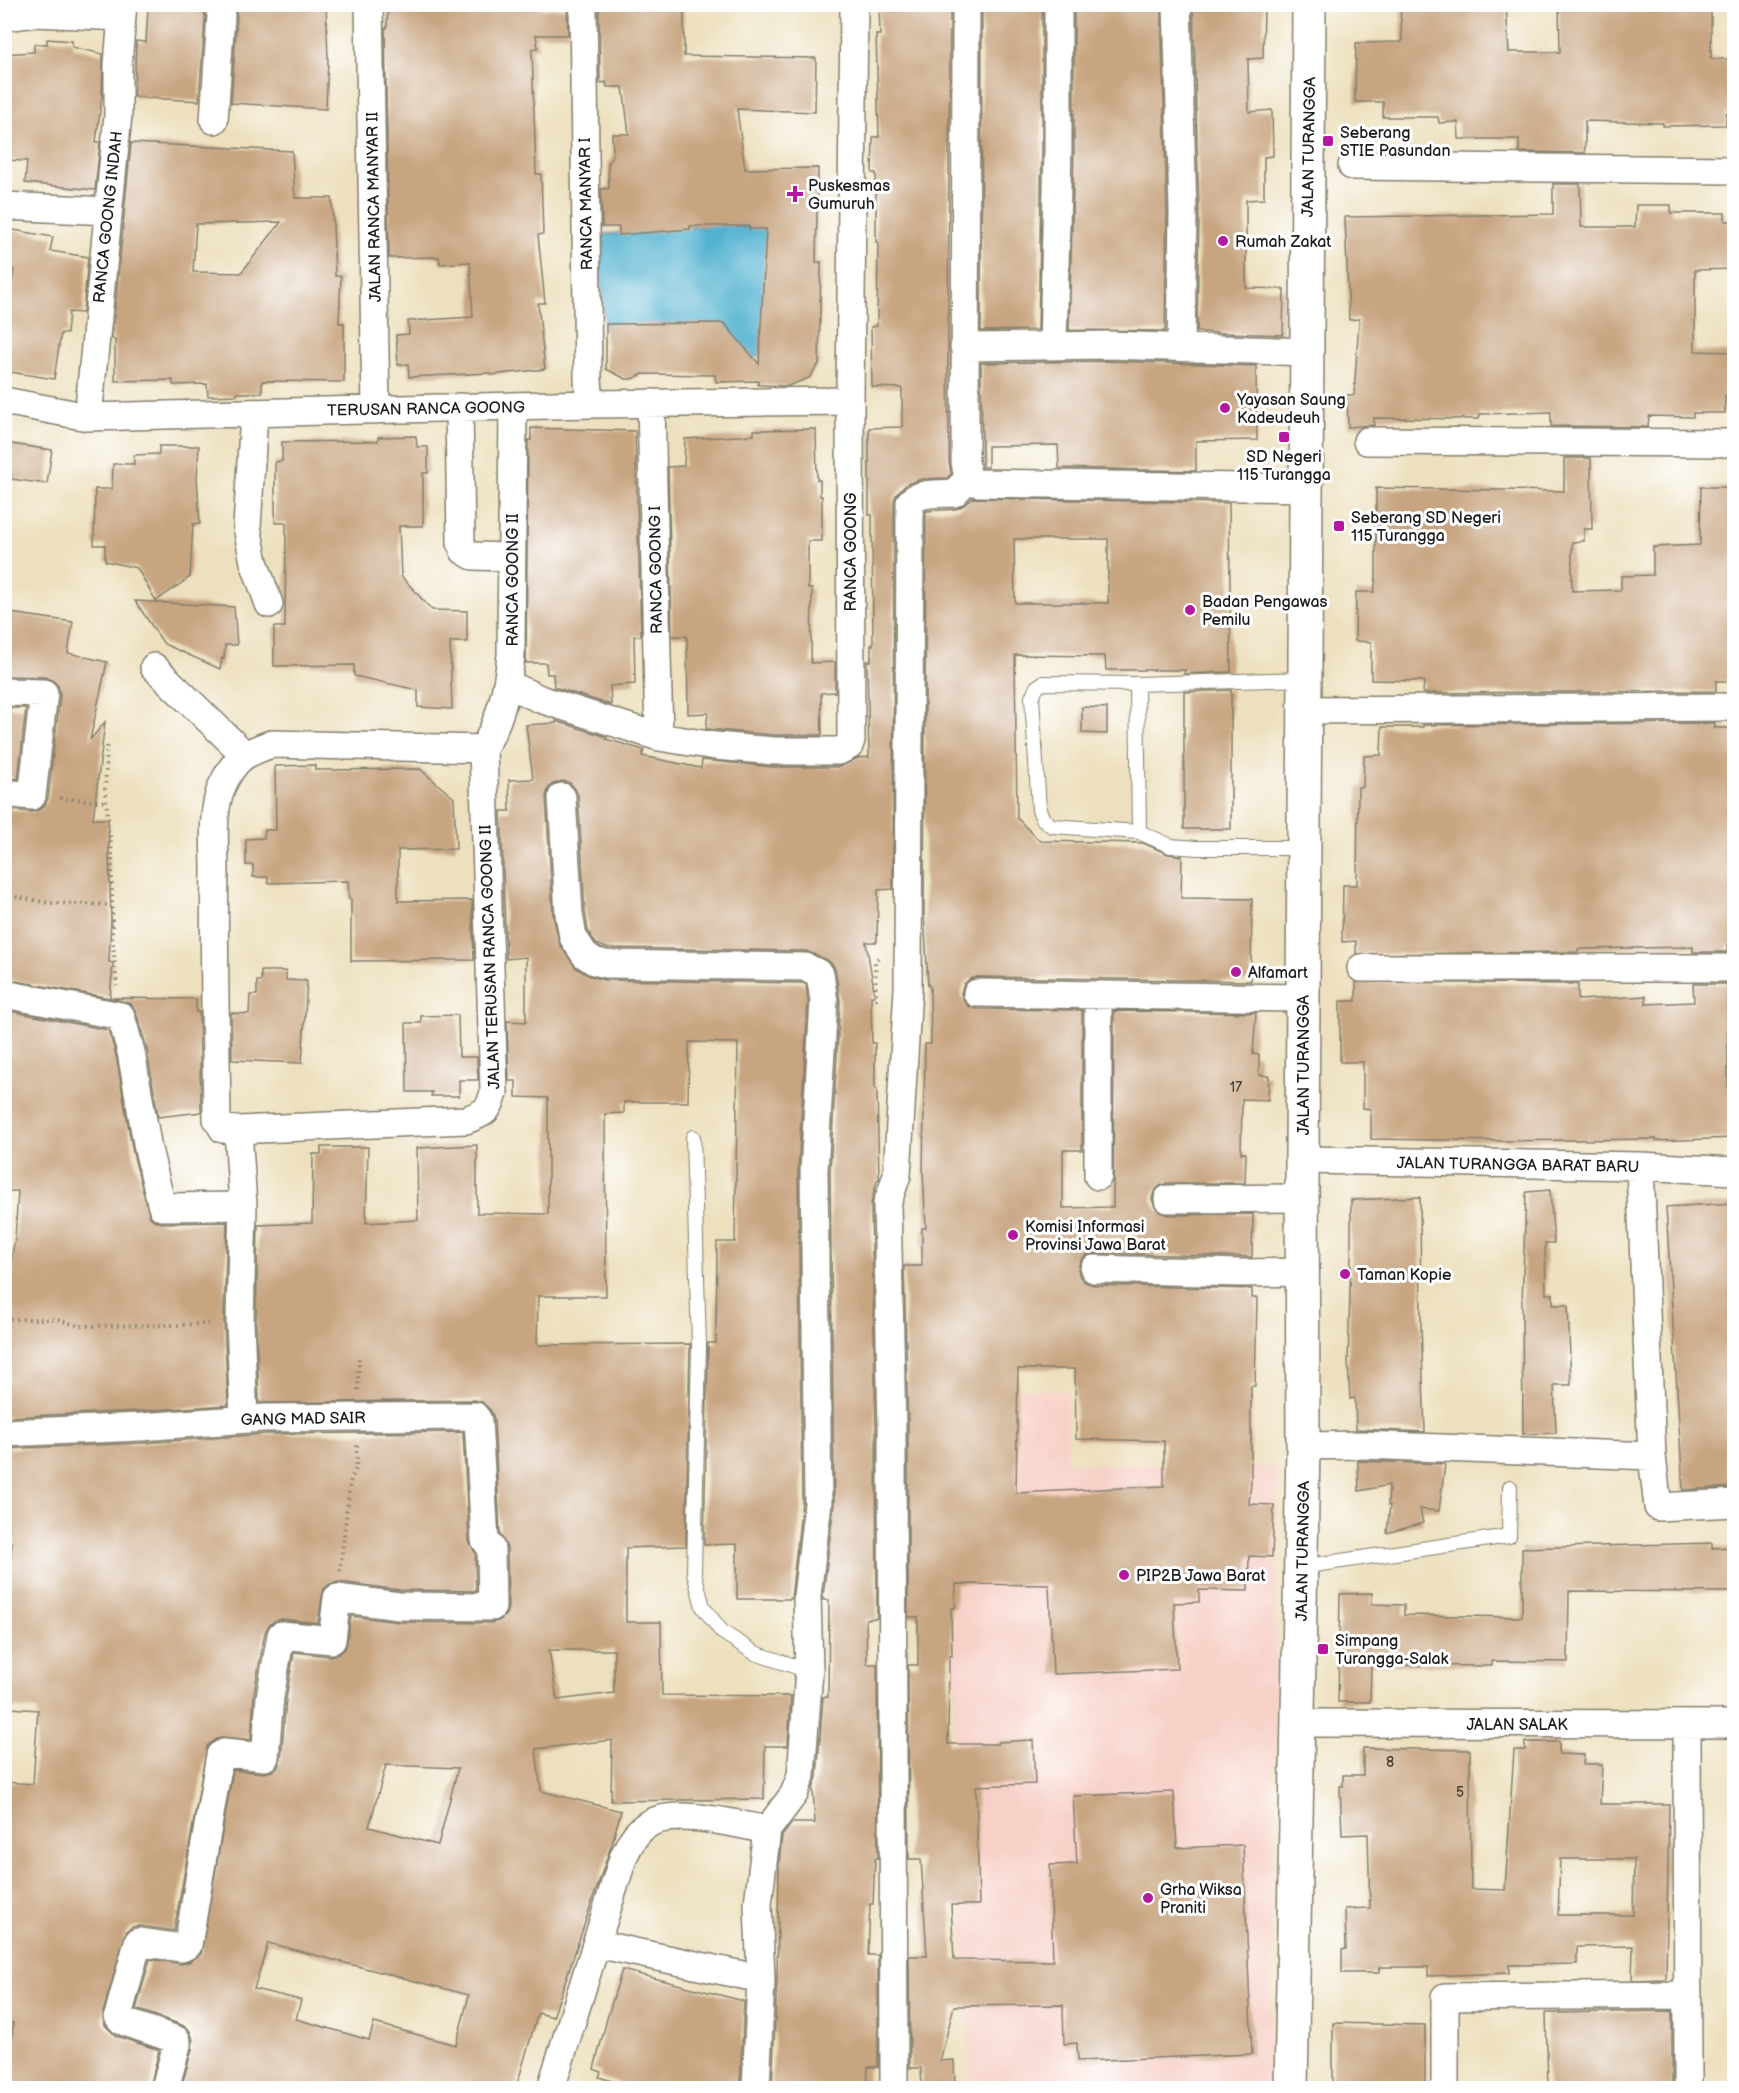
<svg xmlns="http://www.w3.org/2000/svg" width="1739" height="2093" font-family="'Balsamiq Sans',sans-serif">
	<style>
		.built { fill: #f7d1c8 }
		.water { fill: #52b2d0; stroke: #376776; stroke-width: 1.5 }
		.building { fill: #c8a581; fill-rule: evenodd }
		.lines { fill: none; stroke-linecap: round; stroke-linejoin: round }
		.lane-casing { stroke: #847e6d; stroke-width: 16 }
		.street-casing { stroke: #847e6d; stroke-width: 30 }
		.secondary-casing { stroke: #847e6d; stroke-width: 36 }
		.path { stroke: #847e6d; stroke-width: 4; stroke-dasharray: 1.5 4.5; stroke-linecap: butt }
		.lane { stroke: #fff; stroke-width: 14 }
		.street { stroke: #fff; stroke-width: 27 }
		.secondary { stroke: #fff; stroke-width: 33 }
		.poi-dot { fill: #b5179e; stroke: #fff; stroke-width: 2 }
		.labels { text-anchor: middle; stroke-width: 6; stroke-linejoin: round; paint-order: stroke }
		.number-label { font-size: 14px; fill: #473e35 }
		.poi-label { font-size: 16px; fill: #1c1c1c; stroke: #fff; text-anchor: start }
		.street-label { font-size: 16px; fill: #1c1c1c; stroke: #fff }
	</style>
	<rect width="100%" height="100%" fill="#fff"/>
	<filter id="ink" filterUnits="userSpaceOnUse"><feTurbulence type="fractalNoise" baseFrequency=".0167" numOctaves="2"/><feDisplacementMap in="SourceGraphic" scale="12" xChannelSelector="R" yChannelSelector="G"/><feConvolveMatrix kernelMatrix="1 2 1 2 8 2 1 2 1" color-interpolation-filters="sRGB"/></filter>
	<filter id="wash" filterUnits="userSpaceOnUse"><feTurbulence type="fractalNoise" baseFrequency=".008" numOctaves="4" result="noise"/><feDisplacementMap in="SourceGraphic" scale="24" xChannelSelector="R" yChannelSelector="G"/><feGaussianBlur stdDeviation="1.35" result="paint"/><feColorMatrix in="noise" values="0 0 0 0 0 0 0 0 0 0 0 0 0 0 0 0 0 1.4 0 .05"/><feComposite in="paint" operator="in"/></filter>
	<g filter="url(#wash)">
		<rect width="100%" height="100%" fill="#ede0be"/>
		<path class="built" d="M959,1385L1068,1391L1067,1463L1278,1467L1270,2088H971L954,1799L953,1492Z"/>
		<path class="water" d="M802,217L814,352L609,369L597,235Z"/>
		<g id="blocks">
			<path class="building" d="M171,4H203L205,17L199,101L134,97L136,41L146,42L148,7L170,8Z
				M234,4H326L328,59L326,109L231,103L237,16Z
				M388,4H542V9L567,8L568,35H536L538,48L532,49L536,174H541L543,234L538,235L545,303H538L545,369L491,375L490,373L409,377L408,364L398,365L396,335L409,334L408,321L473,317L470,262L440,264L439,257L389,258L385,28H387Z
				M603,4H684V56L816,58L815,112L737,109L745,169L818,168L816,262H821L819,364L809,378L788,386L758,385V381L716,382L715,375L643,374L632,379H626L606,369V324L724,323L759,364L766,229H749V226H690V229L619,235V227H602L601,189L609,188L608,165L613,153L612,134H629L623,87H607L606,82L600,83L599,8H603Z
				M879,4H950L948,347L949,462L951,474L947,478L922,479L907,484L896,495L894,501L893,889L878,890L877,942H866L875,996H871L872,1043H875V1089H877L879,1179L877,1180L871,1204L876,1427L877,1618L866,1619L867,1664H877L878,1858H875L873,1904H870L868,1955H878V2067H868L867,2088L772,2087L777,1980L779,1863L782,1836L792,1823H815L813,1789L817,1777L823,1697H828L829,1600H823V1597L834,1503L830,1171L840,1002L836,972L833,965L827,960L806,951L607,948L596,944L588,931L585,912L578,795L575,789L570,783L562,781L553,784L548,789L546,797L553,915L560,945L576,968L590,976L605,980L802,983L806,984L808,1002L798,1171L802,1502L791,1599H737V1544L704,1545L708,1343H716L717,1242H735L738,1043L689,1042L688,1102H624V1113L605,1114L606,1296H538L537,1345L690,1344L686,1546L626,1548V1622H661L662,1695L791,1696L788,1746H765L764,1799L611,1801L612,1740L536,1749L541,1791L621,1811L612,1843L553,2017L538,2013L516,2088H181L192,2049L193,2040L190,2031L182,2025L136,2009L150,1959L181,1964L189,1962L201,1954L233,1770L264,1773L272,1771L278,1766L281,1758L286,1699L294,1652L330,1656L339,1654L345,1649L347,1642L351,1616L399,1622L492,1623L500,1620L506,1614L508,1607L507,1548L500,1534L494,1419L491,1411L482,1402L475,1400L259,1403L256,1321L258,1225L312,1223L313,1154H321V1147H368L366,1223L418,1220L417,1148L477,1145V1213L548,1214V1098L516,1097V1081H509L507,1021L526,1022V957L506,959L501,811H510L509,780L533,779L526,725L556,723V721L607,737L606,739L644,750L642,756L701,768L702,760L773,767H839L858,758L869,757L867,661H871V645H873L872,515H869V428L902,427V388L872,387L871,327L877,326L878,242H876V173H872L873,137H879L876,35H880ZM549,1650H614V1693L557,1700ZM386,1765L458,1768L438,1845L369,1827ZM268,1943L469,1995L456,2045L374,2023L369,2040L296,2019L301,2000L254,1989Z
				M982,4H1042V149L1038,330L981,331Z
				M1074,4H1161L1167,211L1165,331L1069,330L1074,149Z
				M1193,4H1264L1263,58L1248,59L1249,112L1272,110L1273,156L1264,157V199L1246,200V288L1284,289L1283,335L1197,332L1199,211Z
				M1400,4H1506L1509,52H1560L1559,4H1711V59H1734V113H1726V125L1663,126V123L1585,121V153L1519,152V139H1459L1458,122L1439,123L1438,117H1383V102H1355L1356,43L1402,42Z
				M47,39L72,41V47L103,54L102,96L96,142H100L95,190L25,183L27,161L4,160V54L34,52V44H47Z
				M131,143L292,151L295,198H332L335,276H341L339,323H344V382L262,381V393H237V395L208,396L207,384L173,385V380L115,381V339H112ZM281,222L241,273L193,272L196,224Z
				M1553,184H1580L1581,227H1635L1636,205H1671V213H1725V221H1734V269L1695,270V351L1734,352V395H1725V413H1693V417L1649,416L1648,427L1551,426V412L1480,414L1479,419L1374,418V425L1348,427L1347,395H1354L1359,319L1349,320L1345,217L1553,214Z
				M8,229L53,237L50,251L88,257L83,313L69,312L67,334L61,333L54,379L4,371V328L14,270L4,268Z
				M1110,361L1256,366L1257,440L1196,441V471L1059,468L1058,445L988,446V467H982L981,363Z
				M531,428L635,431L641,636H634L635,684L610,686L611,705L554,687L553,674H547L546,663H526L528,440H531Z
				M816,429L817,480H820V496H822V541H808V589H812L811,663L835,662V692L821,693L822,735H775L706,729L708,713L688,714L687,636H672L668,467L684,466L685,439L754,435V430Z
				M416,436L417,447H428V473H423V526H399L401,576L432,610L467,611V642H450L452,709L418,707V690L354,676V665L274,666V627H285L286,523H275V462L282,461V442L378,441V437Z
				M4,443L52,450L47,484L4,478Z
				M159,446H199L197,478L200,524H193L190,577L156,601L137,568L105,561V545H94L95,489H112L113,464H134V455L159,454Z
				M1564,458H1591L1592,529H1584V541L1572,542V591L1621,590V576L1653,575V547L1700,545L1701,487H1734V681H1716V691L1423,693L1424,681L1371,680V642L1355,641L1356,592H1374L1376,577V488L1564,491Z
				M972,498L1229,503L1231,672L1184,674L1185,670H1106L1105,656L1015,655L1017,818L1040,841L1143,843L1168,854L1182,856L1181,898L1252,899L1251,981L977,977L970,979L964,984L961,993L964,1001L968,1006L977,1009L1082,1010V1150H1063V1208L1113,1207L1114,1011L1256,1013L1253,1054L1259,1055V1075L1269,1076L1268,1100L1242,1099L1241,1153H1246L1245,1183H1167L1160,1186L1154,1192L1152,1199L1155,1207L1160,1212L1168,1215L1253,1214L1252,1257L1094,1253L1087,1255L1081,1260L1078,1269L1080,1277L1085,1282L1094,1285L1252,1289V1298H1257L1255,1386H1251V1482L1249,1504L1274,1505L1272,1557L1249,1556L1248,1591L1199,1590V1602L1174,1603L1177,1669L1053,1674L1049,1585L956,1584L955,1608H951L952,1656H949L948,1744H998V1742L1033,1740L1035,1784L976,1786L979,1905H951L954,1960L1053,1961L1050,1865L1077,1864L1073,1796L1174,1792L1177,1848L1243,1845L1252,2054L1078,2061L1077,2043L1064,2044L1063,2005L954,2006L940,2061L954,2060L955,2088H922L921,2068H910L909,1956H927L921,1859H909L908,1665H918V1617H908V1427L904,1266H922V1228H926L923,1173L925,1044H931L930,986H928L924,912L926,511L956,509L964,505ZM1014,539H1108V603H1015ZM1018,1369H1075L1076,1439L1164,1441V1486L1016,1493Z
				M135,601L234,607L237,645H225L224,659L222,658L220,669L164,644Z
				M4,612L73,622L68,653L107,662L90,740L105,722L93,819H108L111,919L109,962L113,963L110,998L4,979V809L31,812L39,810L45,805L48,798L60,695L58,686L52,680L44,677L4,676Z
				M1231,690V829H1184V692Z
				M1082,707L1107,708V734L1082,733Z
				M4,708H26L18,779L4,777Z
				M1715,723L1714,728H1734V945H1727V952H1693V947L1578,949V952L1356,954V941L1342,942L1343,885H1357L1358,787H1363L1364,756L1381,755L1382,727H1423V725Z
				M315,765V770L420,769L454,798L456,849L398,850V901L472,900L474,960L351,961V899H349L348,881L268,883V877H253V865H246V839L264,838L265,830H276L275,766Z
				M261,971H286V980L307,981L302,1063L232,1060L231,1013L249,1014L250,995H257V981H261Z
				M1356,982L1578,984V1000L1646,996V1004L1694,1002L1693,984H1727L1728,1089H1734V1138L1656,1141V1139L1506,1141L1371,1139V1109L1363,1108V1062H1340V1001H1356Z
				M111,998L196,999V1012H199L201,1112L158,1117L147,1049L136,1012L131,1004Z
				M4,1010L108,1030L116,1055L133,1153L150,1217L155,1221L162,1223L227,1222L224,1321L228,1405L140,1411L4,1417V1261H11L15,1239L18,1191H4Z
				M458,1015L459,1057H477L478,1080H459V1096H431L432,1092H407L406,1023H421V1016Z
				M1550,1190L1554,1243H1545L1546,1294H1553V1305H1568L1571,1385H1554L1556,1433L1523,1434L1522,1303L1526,1194L1527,1192Z
				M1420,1197L1421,1325L1425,1432L1356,1429L1355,1398L1350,1399L1348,1362L1351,1256V1200Z
				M1734,1203V1487L1683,1490L1666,1207Z
				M463,1432L469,1541L475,1553L476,1591L400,1590L339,1582L330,1584L324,1589L322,1596L318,1623L282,1619L274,1621L268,1626L265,1632L254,1694L251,1740L225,1737L217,1739L207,1746L174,1931L140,1926L132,1927L126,1932L103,2012V2019L105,2025L116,2036L159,2050L150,2088H7L13,2023L4,2022V1782L33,1784L38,1710L11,1708V1702H4V1602H6L12,1543H4V1449L142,1443L265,1434Z
				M1358,1461L1445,1464L1439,1511L1420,1509L1423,1523L1387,1533L1390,1505H1388L1389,1485L1359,1491Z
				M1712,1543V1548L1734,1547V1592L1569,1591L1568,1662L1492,1661V1666L1371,1665L1370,1702H1338L1340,1594L1372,1593V1604L1404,1605V1615L1522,1617V1548Z
				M1525,1742H1559V1754L1584,1755L1583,1764H1602L1600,1804H1669L1666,1979L1632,1980L1633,1946L1577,1947V1964L1509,1965V1973L1428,1976V1967H1379V1973H1342V1950L1346,1949L1345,1909L1370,1908L1368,1834L1342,1835L1340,1786H1343V1775H1363V1748L1470,1750L1471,1889L1505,1890L1514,1750H1525ZM1560,1859H1634L1633,1915H1558Z
				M622,1970L744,2001L740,2087L737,2088H634L599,2077L601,2072L594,2069L608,2015Z
				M1672,2011V2088H1548L1546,2013Z
				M1333,2023L1425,2025V2088H1333Z"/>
		</g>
	</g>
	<g filter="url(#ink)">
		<use href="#blocks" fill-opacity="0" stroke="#847e6d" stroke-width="1.5"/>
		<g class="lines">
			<g class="lane-casing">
				<path id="lane" d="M1137,684L1139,832L1171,846L1197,848H1304
					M1139,832L1052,826L1043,819L1039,810L1032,697L1037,687L1043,683L1137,684L1306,679
					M693,1137L699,1346L694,1573L703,1607L722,1632L755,1653L809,1671
					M1301,1567L1509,1536L1510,1487"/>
			</g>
			<g class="street-casing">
				<path id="street" d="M369,4L376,410
					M583,4L588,379L590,404
					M966,4L965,462L968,479L977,483L1306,488
					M1177,4L1183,211L1181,347
					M4,17L36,13L121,17
					M214,120L221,15L218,4
					M1352,166L1734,170
					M4,206L108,211
					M1053,346L1058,149V4
					M964,347L1110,345L1306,352
					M4,401L88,417L590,404L850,401
					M651,403L659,737
					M459,407L461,543L464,551L473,556L512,557
					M254,413L247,527L254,562L269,604
					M88,417L118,115V64L123,4
					M1367,441L1734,443
					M154,667L244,754
					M508,684L540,699L659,737L715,746L774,751H839L849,746L851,740L850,401L854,4
					M4,692L44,693L32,796L4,793
					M1305,710L1734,707
					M271,744L483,749L494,1092C489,1112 484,1113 466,1120L238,1130L223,1129L217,1119C216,1037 213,955 215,872C215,845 211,812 222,786C235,758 243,754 271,744Z
					M483,749C500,721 508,687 511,655L513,406
					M562,797L569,914L573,937L585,955L594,961L605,964L806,967L820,974L824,1001L814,1171L818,1503L807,1596L809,1671L801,1776L794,1794L767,1830L758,1904L761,1979L756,2088
					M1361,968H1734
					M977,993L1303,998
					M4,994L121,1016L131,1052L148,1149L162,1207L243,1206L240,1321L244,1419
					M238,1130L243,1206
					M1302,1160L1640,1166L1734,1171
					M1640,1166L1652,1456L1658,1507L1734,1503
					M1098,1176V996
					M1168,1199L1302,1198
					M1094,1269L1241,1273L1303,1272
					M4,1433L141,1427L264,1418L475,1416L478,1420L485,1540L491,1548L492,1607L399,1606L337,1598L332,1640L281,1635L270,1697L265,1757L224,1753L220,1755L188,1945L182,1948L138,1942L118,2016L122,2021L177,2040V2045L165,2088
					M1303,1446L1362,1445L1652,1456
					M1299,1723L1734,1724
					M1687,1724L1688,2088
					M597,1944L761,1979
					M551,2088L623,1858C628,1847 634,1834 644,1827C669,1806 737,1824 767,1830
					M894,2088L892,1427L887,1204L897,1175L908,989L910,502C919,492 942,494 954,493L968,479
					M1445,2088V1997L1688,1995"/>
			</g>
			<g class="secondary-casing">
				<path id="secondary" d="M1291,2088L1303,1446L1302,1160L1309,4"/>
			</g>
			<path class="path" d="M107,746L105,791L112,854V934L117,986
				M60,798L107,802
				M4,895L50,903L111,905
				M876,1000L875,961L878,958
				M4,1319H54L80,1326L178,1325L213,1323
				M358,1390L359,1357
				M340,1571L350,1482L356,1469L357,1445"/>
			<use href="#lane" class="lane"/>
			<use href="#street" class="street"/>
			<use href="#secondary" class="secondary"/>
		</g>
	</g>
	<g class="poi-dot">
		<rect x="1322" y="135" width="12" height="12" rx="3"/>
		<path d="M792 185h6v6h6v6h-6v6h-6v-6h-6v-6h6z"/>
		<circle cx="1223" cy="241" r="6"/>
		<circle cx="1225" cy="408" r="6"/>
		<rect x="1278" y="431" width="12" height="12" rx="3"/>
		<rect x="1333" y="520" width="12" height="12" rx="3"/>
		<circle cx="1190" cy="610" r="6"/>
		<circle cx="1236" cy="972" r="6"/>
		<circle cx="1013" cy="1235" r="6"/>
		<circle cx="1345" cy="1274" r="6"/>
		<circle cx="1124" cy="1575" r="6"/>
		<rect x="1317" y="1643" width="12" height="12" rx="3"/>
		<circle cx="1148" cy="1898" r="6"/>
	</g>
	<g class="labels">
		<g class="number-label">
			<text x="1236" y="1092">17</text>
			<text x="1390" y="1767">8</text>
			<text x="1460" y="1797">5</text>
		</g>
		<g class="poi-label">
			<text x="1340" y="138">Seberang<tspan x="1340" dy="18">STIE Pasundan</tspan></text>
			<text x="808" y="191">Puskesmas<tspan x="808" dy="18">Gumuruh</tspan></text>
			<text x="1235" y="247">Rumah Zakat</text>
			<text x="1237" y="405">Yayasan Saung<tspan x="1237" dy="18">Kadeudeuh</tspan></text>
			<text x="1284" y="462" text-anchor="middle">SD Negeri<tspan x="1284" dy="18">115 Turangga</tspan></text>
			<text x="1351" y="523">Seberang SD Negeri<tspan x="1351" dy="18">115 Turangga</tspan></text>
			<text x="1202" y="607">Badan Pengawas<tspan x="1202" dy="18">Pemilu</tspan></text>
			<text x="1248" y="978">Alfamart</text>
			<text x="1025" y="1232">Komisi Informasi<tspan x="1025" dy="18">Provinsi Jawa Barat</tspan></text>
			<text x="1357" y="1280">Taman Kopie</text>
			<text x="1136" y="1581">PIP2B Jawa Barat</text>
			<text x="1335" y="1646">Simpang<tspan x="1335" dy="18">Turangga-Salak</tspan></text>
			<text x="1160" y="1895">Grha Wiksa<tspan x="1160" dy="18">Praniti</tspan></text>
		</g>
		<g class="street-label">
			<text transform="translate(1308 147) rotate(-89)" y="6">JALAN TURANGGA</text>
			<text transform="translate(585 204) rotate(-91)" y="6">RANCA MANYAR I</text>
			<text transform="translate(373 207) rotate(-91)" y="6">JALAN RANCA MANYAR II</text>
			<text transform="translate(107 217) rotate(-84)" y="6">RANCA GOONG INDAH</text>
			<text transform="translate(426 408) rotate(-1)" y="6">TERUSAN RANCA GOONG</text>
			<text transform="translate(850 552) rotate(-90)" y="6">RANCA GOONG</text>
			<text transform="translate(655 570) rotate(-91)" y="6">RANCA GOONG I</text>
			<text transform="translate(512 580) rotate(-90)" y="6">RANCA GOONG II</text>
			<text transform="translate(489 957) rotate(-92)" y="6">JALAN TERUSAN RANCA GOONG II</text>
			<text transform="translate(1303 1065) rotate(-90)" y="6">JALAN TURANGGA</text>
			<text transform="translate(1518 1164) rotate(1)" y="6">JALAN TURANGGA BARAT BARU</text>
			<text transform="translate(303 1418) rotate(-1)" y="6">GANG MAD SAIR</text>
			<text transform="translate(1302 1551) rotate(-89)" y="6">JALAN TURANGGA</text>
			<text x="1517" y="1730">JALAN SALAK</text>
		</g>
	</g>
	<rect width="1739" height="2093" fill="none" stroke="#fff" stroke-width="24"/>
</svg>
